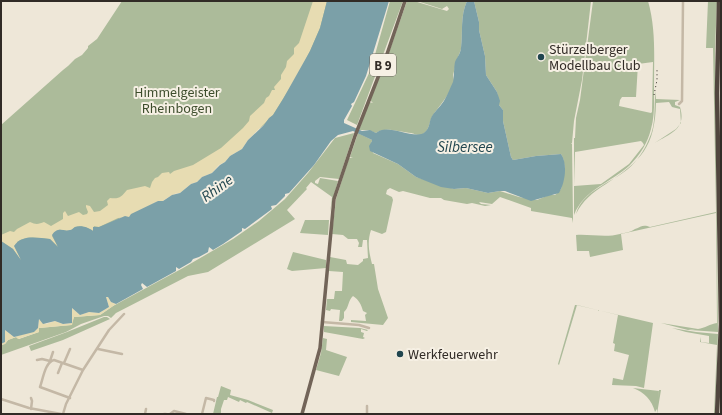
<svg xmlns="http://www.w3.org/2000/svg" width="722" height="415" font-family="'Source Sans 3',sans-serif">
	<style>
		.green { fill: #acbb9a; fill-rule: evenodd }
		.sand { fill: #e7dcb2 }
		.water { fill: #7ba0a8 }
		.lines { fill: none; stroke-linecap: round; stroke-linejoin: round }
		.minor { stroke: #c4b8a6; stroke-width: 2.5 }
		.major { stroke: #726458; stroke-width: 3.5 }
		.highway { stroke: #51463e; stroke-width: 4.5 }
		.rail { stroke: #312b26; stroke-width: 1; stroke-dasharray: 1 3; stroke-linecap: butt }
		.poi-dot { fill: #20454e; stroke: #f6f0e4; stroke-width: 1.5 }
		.labels { text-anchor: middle; stroke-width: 4; stroke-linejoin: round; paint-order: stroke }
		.shield { fill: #f6f0e4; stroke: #6c665f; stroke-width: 1 }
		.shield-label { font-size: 13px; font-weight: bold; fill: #312b26 }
		.poi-label { font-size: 14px; fill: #312b26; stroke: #f6f0e4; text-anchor: start }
		.park-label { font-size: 14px; fill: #3d4d2c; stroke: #f6f0e4 }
		.water-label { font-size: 15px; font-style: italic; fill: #20454e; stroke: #f6f0e4 }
	</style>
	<rect width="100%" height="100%" fill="#eee7d8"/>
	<path class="green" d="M122,1H350L314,93L1,295V125L63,70L68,66L75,59L82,55L88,48V46L97,39Z
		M390,1H403L357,125L347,120L371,69Z
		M407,1H414L447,11L449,9L447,6L442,9L417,1H467C460,16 463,33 461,49C460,53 458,56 457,60C456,63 454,72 453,75C453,77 454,79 454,81C452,92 439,106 433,115C429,121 430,130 423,134C419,136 415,134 411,133C401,132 384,126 376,133L368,130H359L369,102L373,103L370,100L385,64Z
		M474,1H591L582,80L574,121L572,143H571L572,144L573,218L572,223V218L531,211V208L500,197L492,204L479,202L481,204L491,205L485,206L472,203L467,204L444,200L441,198H430L403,191L399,192L390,188L387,190L386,194L392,197L393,200L386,232L382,234L371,230C367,242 369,252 372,264H374L378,289L388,318L383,325L351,322V320L366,321L365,315L367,313L363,311C361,304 359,300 353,296C348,300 349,308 344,312V318L342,321H339L340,310L331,309L330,311L326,310L327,299H334L335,291H342L343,272L329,271L330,257L346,260L347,264L358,265L363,261V259L368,258L367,240H363L362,247H358L359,243L357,239H348L343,235L332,234L336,199L349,158H353L350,157L358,133L372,140V141L371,143L373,153L398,164L416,177L448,187L454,189L466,188L488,193L500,191L519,197L537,200L549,195H555L561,189L565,168L563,158L561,154L536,156L513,160L511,157L503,121V110L499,105L497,92L486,75L485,56L479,30V22Z
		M593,1H648C656,29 654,57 654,86C654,100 655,115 651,129C648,142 640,155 630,165C611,183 584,189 574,215V138H575L576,118L580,100ZM653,62L652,112L651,113L619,106L620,100L622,97H636L638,64ZM641,141L643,143L644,145L629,164L601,184L574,186L575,152Z
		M708,1H717L715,50L718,332L690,330L695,329L688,330L661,323L698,329C705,328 710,324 717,323L716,213L621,234L623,250L590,257L589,251H577L576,235C590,234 606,238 620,234C624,233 631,232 635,229C641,227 643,224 650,227L716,212L713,48H706Z
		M656,91V99L680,100L675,102V105L680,107C687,130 669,134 653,144L676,129L681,123L680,109L672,107L669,102L656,103C655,147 641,161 606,184C592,193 583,200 576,214C582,191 611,183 628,169C637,161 644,151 649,139C657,123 653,107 656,91Z
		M354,133L339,179L320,177L315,181V183L318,184L320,178L338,181L332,202L330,214L332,197L311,182L306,188L307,189L287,210L295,219L208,272L188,276L116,313L111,318L108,316H104L81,324L66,332L1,355V345L5,344L8,340L16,337L19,339L39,332V328L71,325L74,317L100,315L113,306L183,268L233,239L259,221L285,199L308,173L335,138Z
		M305,220H329L328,235L300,233Z
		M293,252L326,260V268L292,271L287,269Z
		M575,305H576L653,323L644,388L636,386L612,385L613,378L623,380L629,355L614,351L615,344L613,343L618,315L577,305L559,365L558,364Z
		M104,317H107L110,319L63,340L31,351L29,346L67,332Z
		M324,326L360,328L368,330L367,331L361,329V332L364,333L363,337L365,338L367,333L365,338L363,339L324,332Z
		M672,328L696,332L718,334L715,414H714L717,345L700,342V337L701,342L709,343V336L686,332Z
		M323,338L327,339L326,350L347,357L339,376L316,370L321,353Z
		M221,386L231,390L230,395L248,400L273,410L272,413L247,402L246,403L240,400L239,402L228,397L227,400H224L221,409V414H213L217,397H218Z
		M633,388L659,391L658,398L659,390H661L657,414V409L655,412C652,400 644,392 633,388Z"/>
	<path class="sand" d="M313,1H327L320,28L310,51L299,73L273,115L248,140L242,149L230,156L225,162L219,165L212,173L202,177L197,182L191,184L180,193C174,193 167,198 163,201H158L129,217L118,218L99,227L94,226L93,231C89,228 82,225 75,227C73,228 72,230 70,231C61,232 61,225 52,236L58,247L50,239C38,238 27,235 17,242L21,261L13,249L1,241V235L10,231L14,232L17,229L30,222C36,225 39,224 44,222L51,226L63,219V213L65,211L68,216L79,212L83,215L87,214L88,212L86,207V205L90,206L94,212L100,211L108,205L107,201L110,198C120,199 121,197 127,190L145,186L150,188L152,182L155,178L158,177L162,173L169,172L170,174L174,171L193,165L221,148L243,128L249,121L250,116L264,103L266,98L269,96L272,90H275L274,87L281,79V75L286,67L287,61L294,54V48L299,43Z
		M106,297H108L111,302L116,304L100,315L74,317L72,325L39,328V332L18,339L16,337L8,340L5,344L1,345V344L5,342V330L14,337L27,333L38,328L39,319L46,324L55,321L63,324L72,323V308L80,315L89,312L99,313L109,307Z"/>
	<path class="water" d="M327,1H389L366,76L354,102L351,104L352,106L344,120V123L362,131L370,130L376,133C387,122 415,141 425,132C430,128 429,121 432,116C436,110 442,105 445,99C448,94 450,88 453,82C454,79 454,66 455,62C457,57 460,55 461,48C463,33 460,16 467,1H474L479,22V30L485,56L486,75L497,92L500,101L499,105L503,110V121L511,157L513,160L536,156L561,154C568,164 565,183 559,193L531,201L505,191H500L488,193L466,188L454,189L441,187L416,177L398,164L370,151L369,146L372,141V140L353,131L338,135L331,141L314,165L289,193L285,194V196L276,205L271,206L272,209L245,229L242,228V231L223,244L213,250L209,247L208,252L199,257L193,259L191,262L179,269L176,267V271L147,287L142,283L141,285L143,289L116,304L111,302L108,297H106L109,307L99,313L89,312L80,315L72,308V323L63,324L55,321L43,324L39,319L38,328L34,332L14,337L5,330V342L1,344V241L13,249L21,260L14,246C22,234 37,238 50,239L58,247L52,235C58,226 63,232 70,230C72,230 73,228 75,227C82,225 89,228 93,231V227H99L125,216L129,217L131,214L158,201H163L172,195L180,193L191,184L197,182L202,177L212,173L220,165L225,162L230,156L242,149L248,140L264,125L269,118L273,115L283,99L310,51L320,28Z"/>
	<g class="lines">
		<path class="minor" d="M679,104L682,101L683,1
			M322,322L359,325L369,328
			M98,349L122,354
			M37,360L42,359L50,361L53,352
			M64,363L70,349
			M58,373L62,363
			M31,398L32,401L31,409
			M70,398L40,387C43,379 45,362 54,360L83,370
			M1,399L29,408L61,414
			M63,414L66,404L83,370L109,330L124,314
			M145,414L146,409
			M164,414H166
			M170,414L174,411L186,414
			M202,414L206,398L214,400V401
			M367,414V406"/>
		<path class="major" d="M302,414L320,348L334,199L355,136L386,57L405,1"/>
		<path class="highway" d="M717,414L721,324L717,93L719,1"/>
		<path class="rail" d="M654,95L657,80V68"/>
	</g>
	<g class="poi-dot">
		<circle cx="541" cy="57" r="4"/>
		<circle cx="400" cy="354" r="4"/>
	</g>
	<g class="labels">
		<rect class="shield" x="370" y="54" width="26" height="22" rx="3"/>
		<g class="shield-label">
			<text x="383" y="70">B 9</text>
		</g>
		<g class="poi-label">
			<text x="549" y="54">Stürzelberger<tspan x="549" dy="16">Modellbau Club</tspan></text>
			<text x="408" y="359">Werkfeuerwehr</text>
		</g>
		<g class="park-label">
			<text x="177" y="97">Himmelgeister<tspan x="177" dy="16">Rheinbogen</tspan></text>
		</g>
		<g class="water-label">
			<text x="465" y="152">Silbersee</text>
			<text transform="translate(217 188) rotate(-36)" y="5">Rhine</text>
		</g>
	</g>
	<rect width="722" height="415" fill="none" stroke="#312b26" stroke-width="4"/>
</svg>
